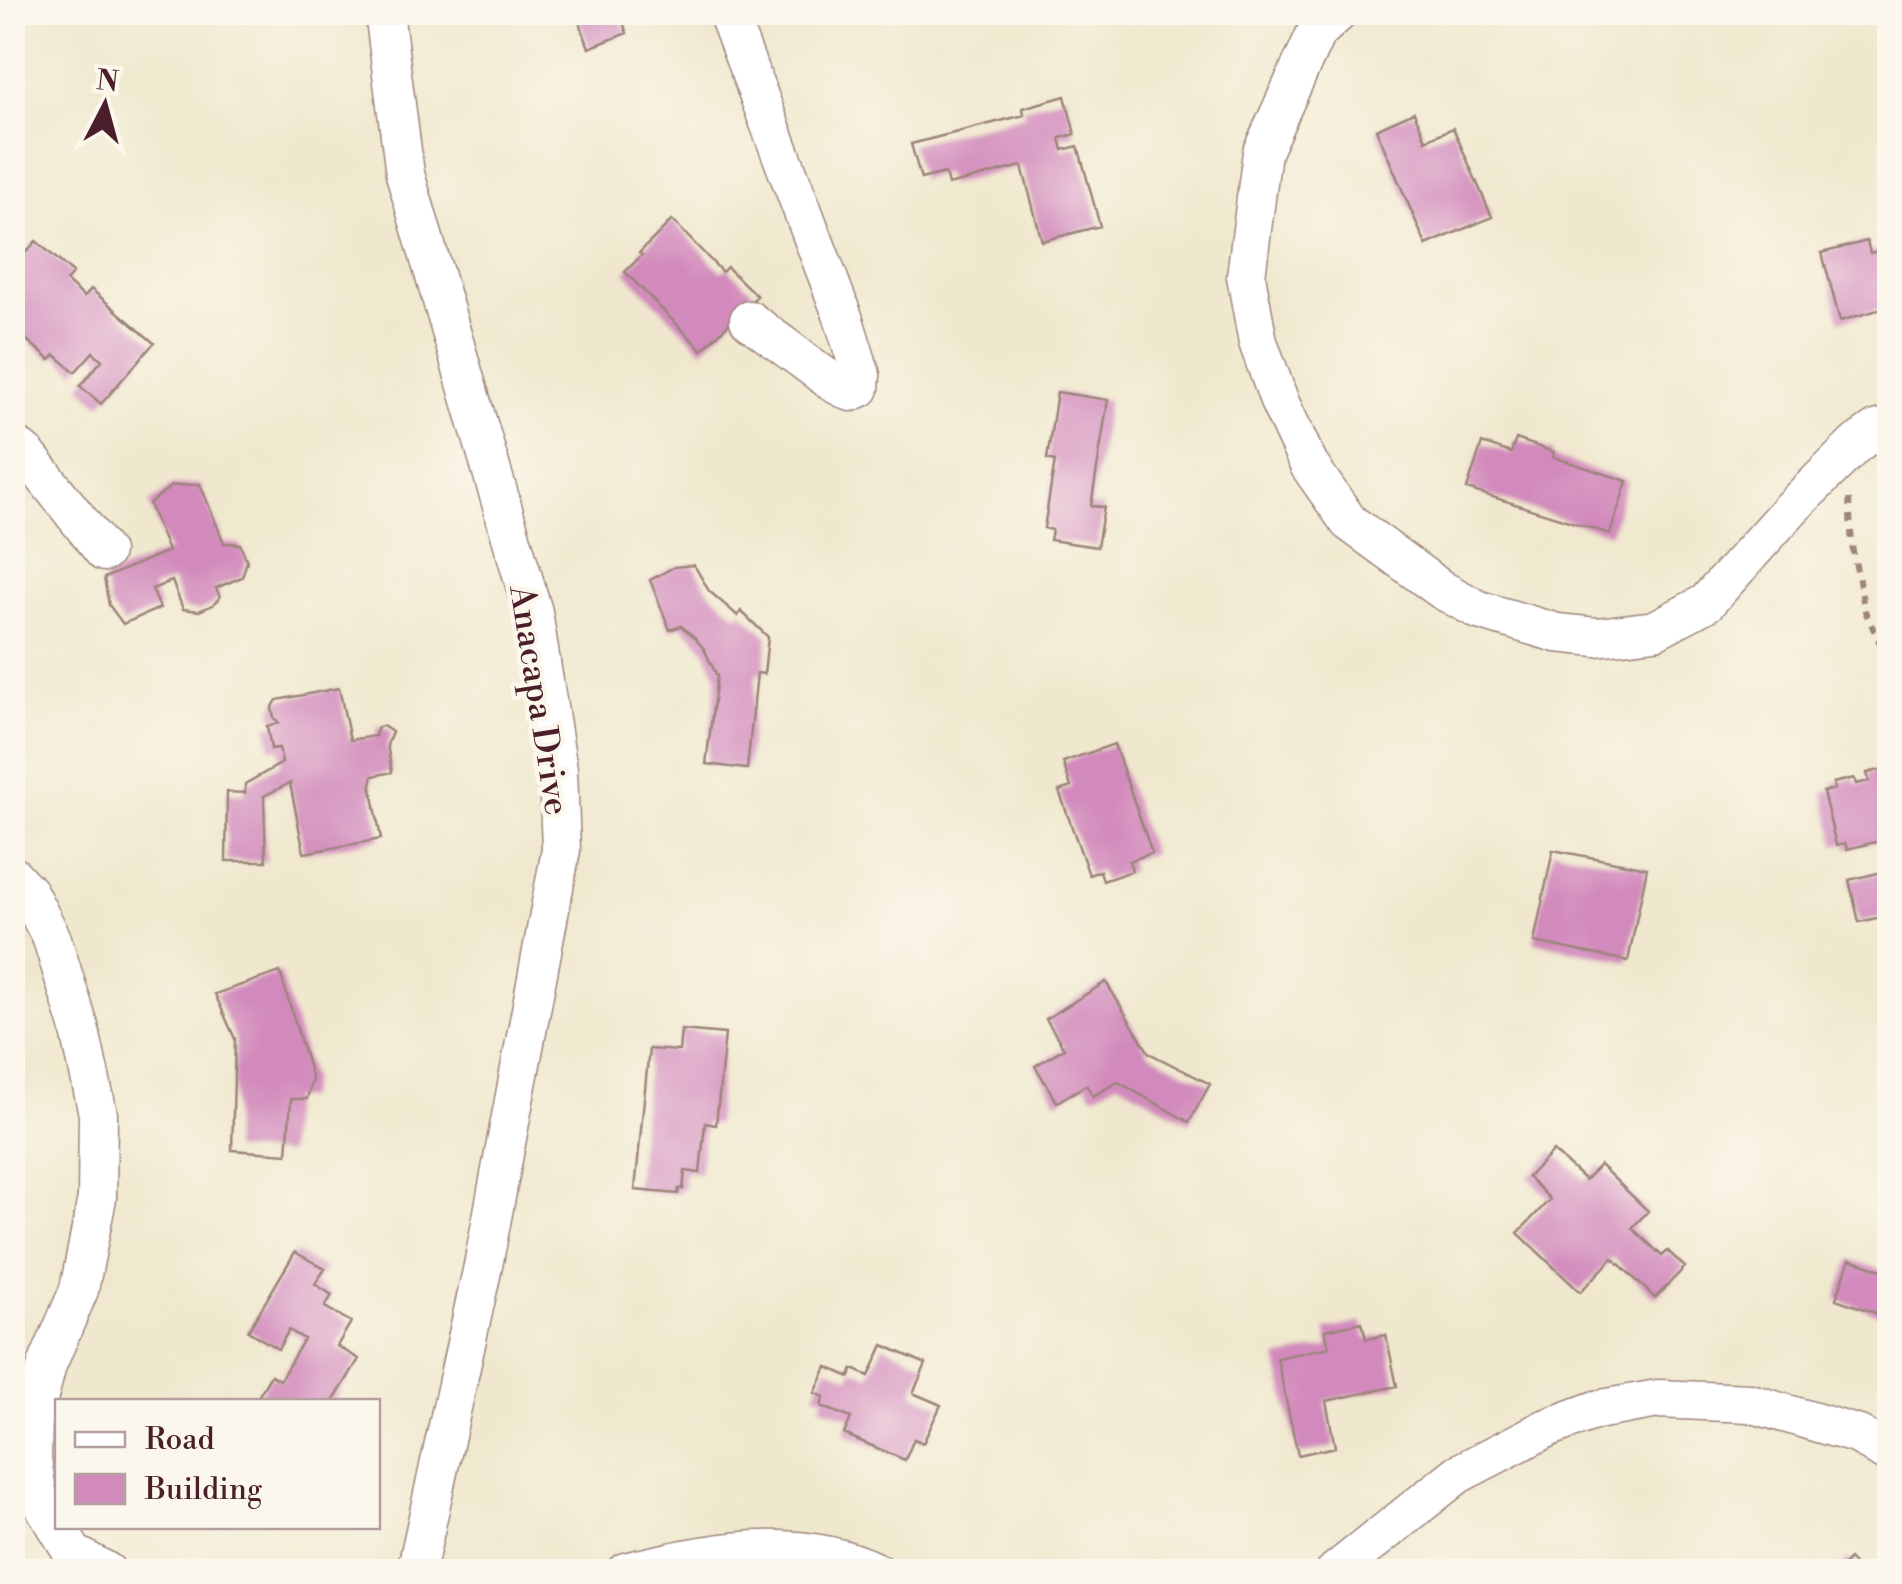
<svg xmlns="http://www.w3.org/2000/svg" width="1902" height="1584" font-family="'Libre Bodoni',serif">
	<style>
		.building { fill: #d28abc }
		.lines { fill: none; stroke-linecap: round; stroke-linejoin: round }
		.minor-casing { stroke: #9d847c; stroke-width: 41 }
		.path { stroke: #9d847c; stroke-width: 6; stroke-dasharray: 8 8; stroke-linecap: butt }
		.minor { stroke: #fff; stroke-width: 38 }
		.labels { text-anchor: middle; stroke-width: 9; stroke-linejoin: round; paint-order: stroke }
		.street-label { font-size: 35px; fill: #4a1f2b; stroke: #fbf7ec }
	</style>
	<rect width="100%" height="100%" fill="#fbf7ec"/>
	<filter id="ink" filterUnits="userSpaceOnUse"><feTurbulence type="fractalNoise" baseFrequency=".01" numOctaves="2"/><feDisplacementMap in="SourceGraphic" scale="20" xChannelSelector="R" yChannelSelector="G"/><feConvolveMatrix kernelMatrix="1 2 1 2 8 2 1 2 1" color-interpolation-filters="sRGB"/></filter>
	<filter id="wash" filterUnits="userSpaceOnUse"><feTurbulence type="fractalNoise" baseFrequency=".0048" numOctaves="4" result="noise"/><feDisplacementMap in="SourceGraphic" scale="40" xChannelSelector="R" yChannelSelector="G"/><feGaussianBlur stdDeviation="2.25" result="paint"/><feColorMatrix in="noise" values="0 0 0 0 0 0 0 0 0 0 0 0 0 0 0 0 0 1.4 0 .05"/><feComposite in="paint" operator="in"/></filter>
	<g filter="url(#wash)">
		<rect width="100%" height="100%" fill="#f0e8ce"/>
		<g id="blocks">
			<path class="building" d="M576,12H619L627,33L589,48Z
				M1065,96L1075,134L1060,138L1063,150L1078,146L1100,226L1042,241L1022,166L948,185L945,173L921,179L911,144L1024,115L1023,108Z
				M1414,112L1426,140L1453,128L1492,217L1426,245L1376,129Z
				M672,220L722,272L727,267L757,296L702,350L625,272L642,255L639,253Z
				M36,241L73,273L66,281L84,297L91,289L154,343L101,404L80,386L102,360L93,352L75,372L55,355L50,360L12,327V268Z
				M1867,241L1870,253L1890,248V319L1885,308L1840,321L1822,253Z
				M1057,392L1108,400L1091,506L1104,507L1097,547L1050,540L1052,530L1044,528L1055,461L1047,459Z
				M1516,439L1554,452L1553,457L1627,481L1610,534L1467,489L1482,443L1511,453Z
				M200,484L224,543L240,544L247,561L242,577L216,588L220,597L213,605L199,611L183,609L172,581L152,589L160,608L123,624L109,605L104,578L168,551L149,504L171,486Z
				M694,565L709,591L738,616L741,611L768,637L764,674L757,673L747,769L706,764L717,676L704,649L694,637L681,626L670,630L650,580L674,567Z
				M339,688L350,740L375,736L378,727L383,726L392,732L387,745L392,772L373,776L371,784L381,839L304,853L290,783L264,796L266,861H226L227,792L245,793V784L282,763L279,748L271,749L267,726L279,723L274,718L272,708L277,700Z
				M1114,744L1152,853L1129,861L1132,871L1103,881L1100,871L1089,875L1059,791L1071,787L1063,762Z
				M1888,768L1890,850L1884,834L1878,835L1879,841L1847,849L1845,843L1836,845L1823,792L1834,789L1833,783L1854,778L1856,784L1869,781L1867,773Z
				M1553,850L1647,868L1628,961L1534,942Z
				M1890,870V915L1859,922L1849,880Z
				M280,972L312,1079L307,1099H291L287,1154L232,1150L235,1039L215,994Z
				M1106,982L1149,1053L1210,1084L1189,1122L1118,1082L1093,1096L1086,1085L1057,1102L1035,1066L1064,1048L1046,1019Z
				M681,1030L725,1034L716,1125L705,1123L700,1173L685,1171L683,1189H679L678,1194L635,1190L649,1049L679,1051Z
				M1553,1151L1585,1180L1600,1165L1648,1211L1632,1228L1662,1256L1668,1251L1685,1267L1655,1298L1613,1258L1580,1292L1518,1233L1550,1199L1528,1177Z
				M295,1252L325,1269L315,1284L332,1295L325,1307L351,1322L337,1346L359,1359L333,1402H255L271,1375L280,1380L304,1339L289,1330L278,1349L248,1331Z
				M1850,1259L1885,1271L1890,1269V1323L1885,1322L1887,1317L1836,1299Z
				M1362,1322L1366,1339L1386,1335L1397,1386L1326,1401L1335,1447L1298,1455L1277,1358L1329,1347L1325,1330Z
				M883,1345L926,1364L913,1393L941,1405L923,1443L914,1439L905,1460L844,1434L851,1418L821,1406L824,1397L815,1393L827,1367L850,1377L853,1369L869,1376Z
				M1849,1559L1861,1572H1836Z"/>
		</g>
	</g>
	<g filter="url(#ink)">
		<use href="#blocks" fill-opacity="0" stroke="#9d847c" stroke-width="2.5"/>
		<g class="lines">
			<g class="minor-casing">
				<path id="minor" d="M384,12L405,174L533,612L558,770L561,850L483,1266L416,1572
					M727,12L843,317L861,375L860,388L851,392L835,384L749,320
					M1339,12L1316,33L1262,152L1246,276L1258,342L1280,403L1309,465L1349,522L1442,590L1479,610L1557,633L1597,637L1655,630L1706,603L1791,508L1856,444L1876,430L1890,426
					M12,443L28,456L104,552
					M12,875L28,892L52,939L79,1026L98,1114L97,1198L79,1290L47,1365L33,1420L32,1460L38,1496L73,1553L107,1572
					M625,1572C708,1553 796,1533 876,1572
					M1335,1572L1458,1474L1547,1428L1596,1410L1658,1399L1750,1403L1859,1435L1890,1455"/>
			</g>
			<path class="path" d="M1849,499L1852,546L1865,611L1890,665"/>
			<use href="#minor" class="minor"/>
		</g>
	</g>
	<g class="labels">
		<g class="street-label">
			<text transform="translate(540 700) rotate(81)" y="12">Anacapa Drive</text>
		</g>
	</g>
	<rect width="1902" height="1584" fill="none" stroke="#fbf7ec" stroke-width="50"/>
	<rect x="55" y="1399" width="325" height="130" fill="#fbf7ec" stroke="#b4a19f" stroke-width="2.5"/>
	<rect x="75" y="1432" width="50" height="15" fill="#ffffff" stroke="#b4a19f" stroke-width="2.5"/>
	<text x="145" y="1449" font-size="30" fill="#4a1f2b">Road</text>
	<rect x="75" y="1474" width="50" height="30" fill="#d28abc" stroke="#b4a19f" stroke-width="2.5"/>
	<text x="145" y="1499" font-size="30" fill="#4a1f2b">Building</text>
	<g transform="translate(105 105) rotate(6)" stroke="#fbf7ec" stroke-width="8" paint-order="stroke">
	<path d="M0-8L18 38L0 25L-18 38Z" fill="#4a1f2b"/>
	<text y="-15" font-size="28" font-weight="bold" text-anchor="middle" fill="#4a1f2b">N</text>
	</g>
</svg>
